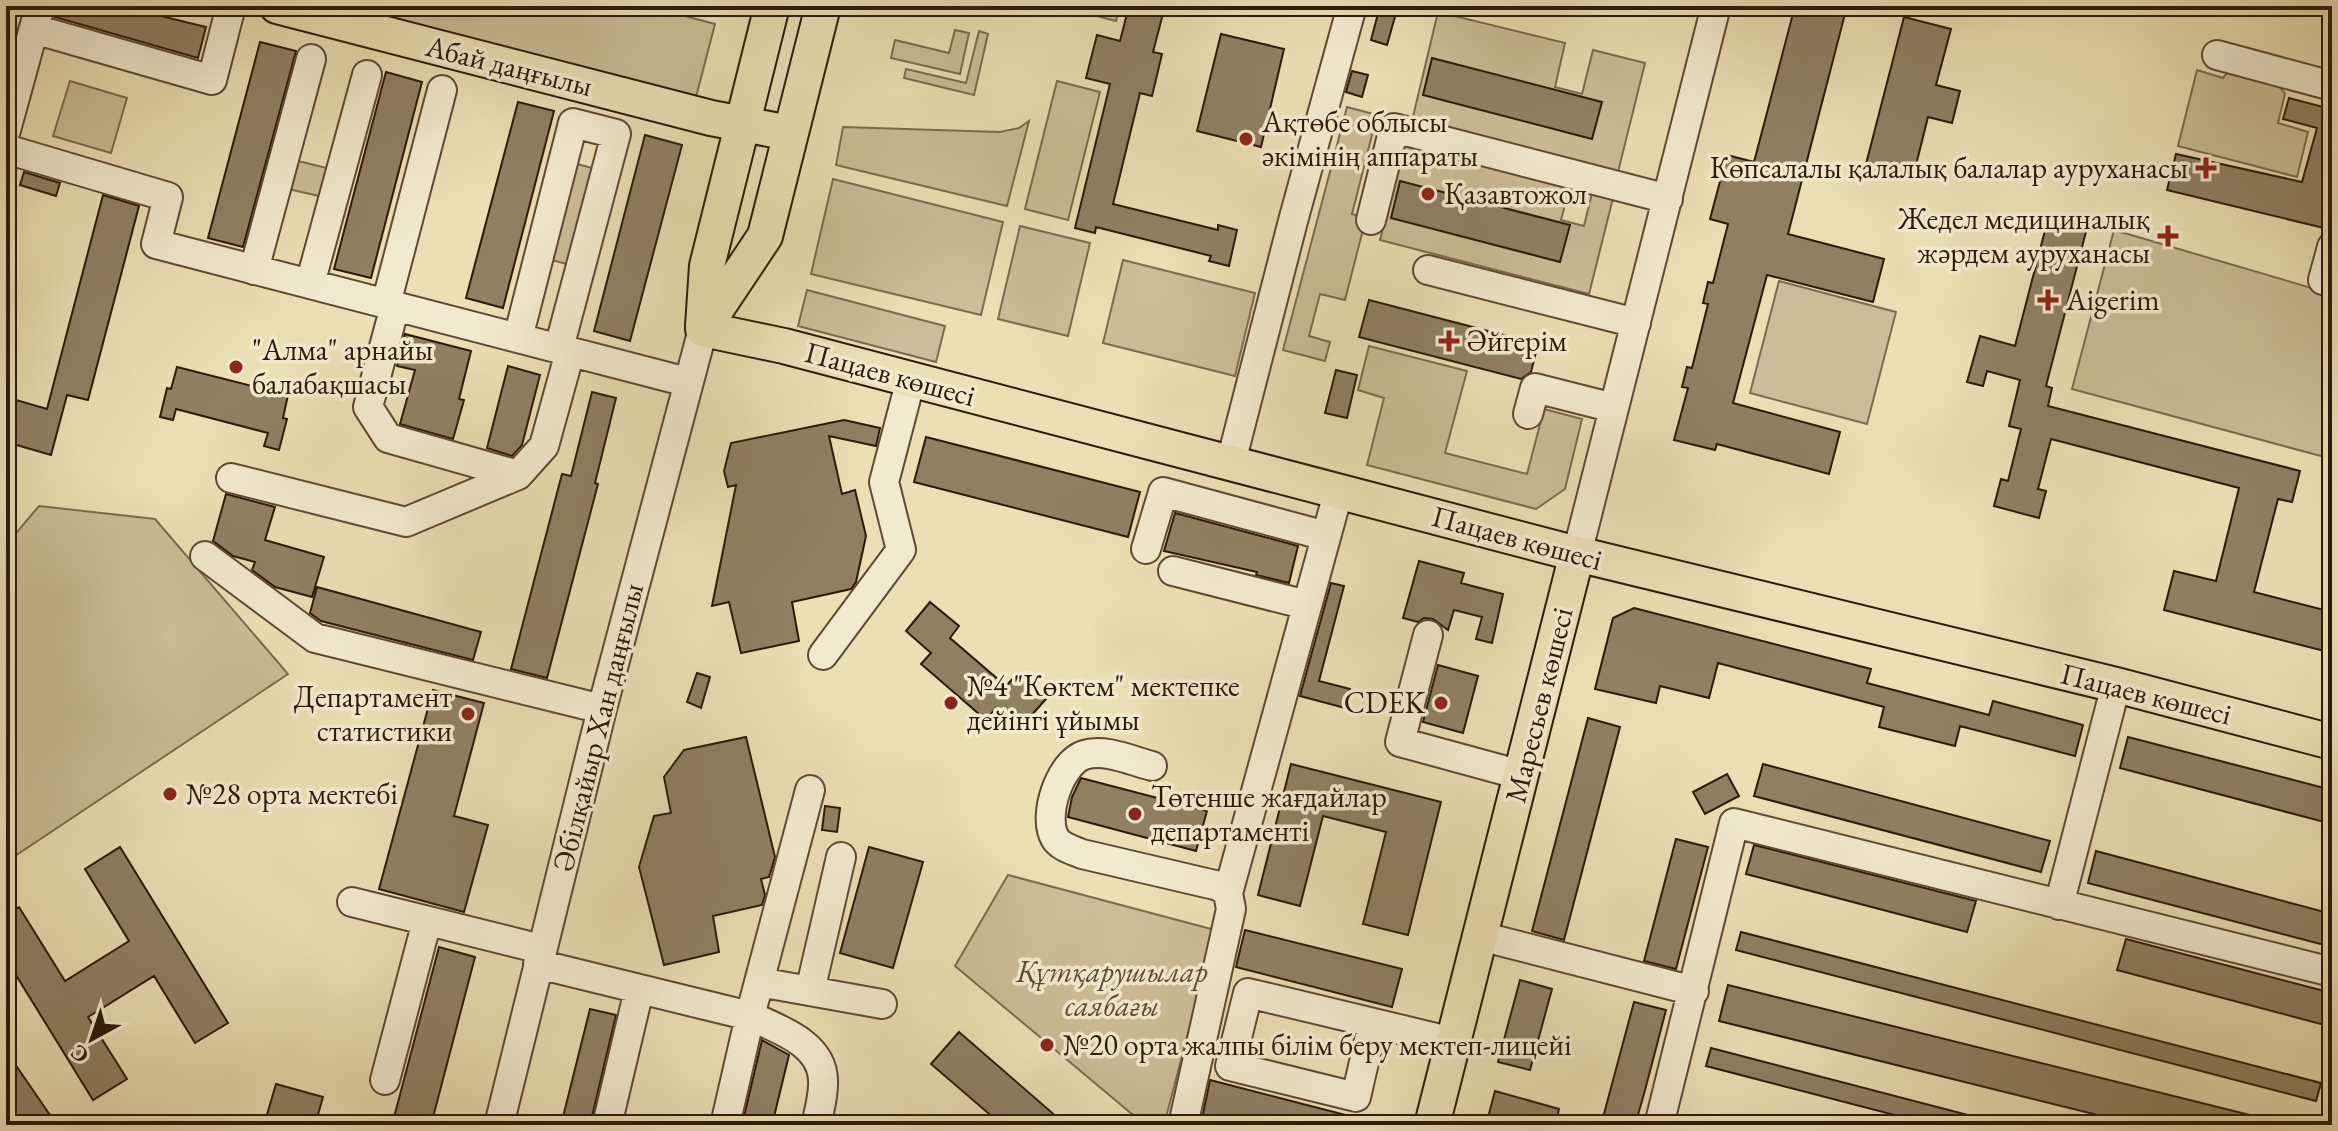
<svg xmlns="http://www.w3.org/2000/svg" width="2338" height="1131" font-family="'EB Garamond',serif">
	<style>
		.green { fill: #cbbd97; stroke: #7c6b50; stroke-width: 2 }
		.building { fill: #908062; stroke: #2e1909; stroke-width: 2 }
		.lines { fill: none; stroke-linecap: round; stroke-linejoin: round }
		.minor-casing { stroke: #5d4a34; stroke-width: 32 }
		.major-casing { stroke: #2e1909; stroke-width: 38 }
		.minor { stroke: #f2eace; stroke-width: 28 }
		.major { stroke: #ebdfb4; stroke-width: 34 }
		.poi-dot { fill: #8f2418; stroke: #f2eace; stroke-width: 3 }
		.labels { text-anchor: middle; stroke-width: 7; stroke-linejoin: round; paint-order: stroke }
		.street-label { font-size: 30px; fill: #2e1909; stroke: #f2eace }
		.poi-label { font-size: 30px; fill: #2e1909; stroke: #f2eace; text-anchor: start }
		.park-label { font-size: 30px; font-style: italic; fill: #5d4a34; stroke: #f2eace }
	</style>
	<rect width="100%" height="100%" fill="#ebdfb4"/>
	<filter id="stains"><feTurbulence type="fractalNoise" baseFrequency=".0025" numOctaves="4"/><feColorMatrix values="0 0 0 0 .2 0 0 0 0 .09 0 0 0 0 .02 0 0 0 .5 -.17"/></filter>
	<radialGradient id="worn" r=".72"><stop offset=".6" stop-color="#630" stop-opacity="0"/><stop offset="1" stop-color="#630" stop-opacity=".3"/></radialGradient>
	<path class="green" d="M349,6H648L715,24L696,97Z
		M1075,6H1120L1116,21L1074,10Z
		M1438,12L1565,43L1555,87L1582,94L1593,50L1645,63L1618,172L1412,121Z
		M955,30L969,33L960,74L891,58L895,40L949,53Z
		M979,31L988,34L974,95L904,78L906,69L966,83Z
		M2232,67L2274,79L2285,94L2278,123L2308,132L2297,177L2178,146L2197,70L2223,78Z
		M70,81L127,98L111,153L53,136Z
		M1057,81L1100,92L1068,220L1025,209Z
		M1347,107L1377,115L1352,214L1366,218L1345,300L1320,294L1309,336L1330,342L1325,361L1283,350Z
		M1029,121L1007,206L836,165L843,127L1000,132L1019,128Z
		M1406,139L1571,182L1561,220L1584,226L1593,189L1614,194L1589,294L1380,240Z
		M294,160L335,170L328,198L288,189Z
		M573,163L600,170L574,266L548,259Z
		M833,179L1003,222L981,315L811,274Z
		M1020,226L1090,243L1068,336L998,319Z
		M2114,230L2332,294V459L2072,389Z
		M1123,260L1255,293L1235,376L1103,343Z
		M1779,281L1896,312L1867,424L1750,393Z
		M807,290L945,326L936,362L798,326Z
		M1369,346L1467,371L1445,453L1527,474L1544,409L1582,419L1565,489L1536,509L1367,465L1384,398L1358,390Z
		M39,506L155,519L288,674L6,862V545Z
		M1008,875L1215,930L1164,1125H1145L955,966Z"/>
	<path class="building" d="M57,6H120L206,27L198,58L55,17Z
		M1129,6H1165L1153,52L1162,54L1152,96L1140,93L1113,204L1218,230V225L1237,230L1229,266L1209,261L1211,256L1096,227L1095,233L1075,228L1110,84L1086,78L1097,35L1120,41Z
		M1380,6H1398L1387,45L1371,40Z
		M1795,6H1847L1788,234L1884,259L1873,302L1767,275L1733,403L1840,432L1829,474L1717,444L1715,450L1674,440L1688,388L1682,387L1687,367L1692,368L1708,304L1703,303L1708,282L1713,283L1728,224L1710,219L1727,155L1754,162Z
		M1904,17L1951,29L1936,85L1960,91L1952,123L1928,117L1913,177L1866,164Z
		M1221,34L1284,49L1261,147L1197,131Z
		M260,42L296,51L243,247L208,238Z
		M1432,58L1602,102L1592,139L1423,95Z
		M1352,71L1368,75L1362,97L1346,92Z
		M386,72L422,82L371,278L334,269Z
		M2289,98L2323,107L2324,101L2332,103V230L2167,190L2176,154L2302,182L2317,128L2283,119Z
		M518,102L554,111L503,308L466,298Z
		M645,135L682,145L630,341L594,331Z
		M24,172L60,183L56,196L20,185Z
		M1400,181L1570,225L1560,262L1391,218Z
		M103,195L139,206L88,400L67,395L51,455L6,442V397L47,409Z
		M2049,215L2088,224L2046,386L2052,388L2048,406L2300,471L2292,502L2278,499L2254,592L2332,612V653L2164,610L2174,571L2216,581L2239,488L2051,439L2038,489L2046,491L2039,518L1994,506L2001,479L2008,481L2021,429L2009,426L2020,380L1987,371L1983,386L1967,382L1980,336L2015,346Z
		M1369,300L1538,344L1531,372L1521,379L1359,337Z
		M405,334L471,351L459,399L464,400L453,439L400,424L415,370L397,366Z
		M508,366L540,375L522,445L512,456L487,448Z
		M177,367L288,395L283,418L287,419L279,450L264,446L268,433L176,409L173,420L160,417L167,388L171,389Z
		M1336,370L1357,375L1347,418L1325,413Z
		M592,392L616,398L595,483L598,484L547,678L511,669L562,474L571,476Z
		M844,420L880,428L876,446L829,436L842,494L855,490L866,536L856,582L851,589L792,602L799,641L741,653L729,602L712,606L736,485L728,487L724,471L731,443Z
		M926,437L1140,492L1128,537L914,482Z
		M226,494L275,507L265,540L324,557L312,597L275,587L252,570L255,562L233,556L213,541Z
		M1175,513L1298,546L1289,583L1256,575L1257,572L1164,551Z
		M1419,561L1464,573L1461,583L1503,594L1492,643L1476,639L1482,617L1454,610L1448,630L1433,619L1424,618L1418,622L1403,618Z
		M1331,583L1344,586L1319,681L1350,689L1345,708L1300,696Z
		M317,587L481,632L473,660L321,621L310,613Z
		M930,602L959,626L950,638L1006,686L1017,674L1046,699L1020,728L996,708L986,720L921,664L931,653L906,631Z
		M1634,608L1871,669L1867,683L1989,715L1993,701L2083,725L2075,756L1960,726L1955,746L1879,727L1884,707L1718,663L1709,698L1660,686L1656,703L1595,689L1613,618Z
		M1438,665L1478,676L1463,733L1423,722Z
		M697,673L710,677L701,708L687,702Z
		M433,690L484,703L454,816L488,825L464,912L379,889Z
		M1588,718L1620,727L1564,940L1532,931Z
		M746,737L775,857L769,877L761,879L765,895L762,905L713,916L719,952L664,965L639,867L654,816L671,813L664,777L684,750Z
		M2128,737L2332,790V824L2120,768Z
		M1291,764L1441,802L1408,935L1363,924L1386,832L1323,816L1300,906L1258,895Z
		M1763,764L2050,841L2041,872L1754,796Z
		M1727,774L1739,796L1705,814L1693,792Z
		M1081,778L1207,811L1196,851L1068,817L1072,797Z
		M825,806L840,808L837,832L822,830Z
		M1676,839L1708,847L1676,969L1644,961Z
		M1754,845L1976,901L1967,932L1746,874Z
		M120,847L228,1023L195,1043L154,976L88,1017L127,1079L93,1100L6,959V915L19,907L65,981L129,941L85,869Z
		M869,847L923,862L893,968L840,953Z
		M2096,851L2332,914V947L2088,883Z
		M1245,930L1402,969L1392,1007L1236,967Z
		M1741,932L2321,1083L2316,1101L1736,950Z
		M2126,939L2332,993V1027L2117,970Z
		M439,947L475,957L431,1125H392Z
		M1520,980L1552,989L1530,1070L1498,1062Z
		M1728,985L2270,1120L2269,1125H2138L1719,1021Z
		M1634,1002L1666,1010L1644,1094L1635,1125H1601Z
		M590,1009L616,1015L590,1125H561Z
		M959,1032L1066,1125H1002L931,1064Z
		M762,1040L789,1055L772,1125H742Z
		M1711,1048L1987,1120L1986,1125H1933L1706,1066Z
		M6,1051L52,1118L41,1125H6Z
		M1210,1080L1365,1120L1364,1125H1227L1202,1119Z
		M276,1084L323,1097L315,1125H264Z
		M1495,1091L1559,1109L1555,1125H1486Z"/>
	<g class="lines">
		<g class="minor-casing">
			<path id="minor" d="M34,29L212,80L231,6
				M2217,55L2332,86
				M6,130L40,6
				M6,149L168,197L156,244L687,382
				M1371,220L1394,128L1668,199
				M254,270L311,59
				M1428,270L1636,323
				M2323,280L2332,247
				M310,284L367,75
				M386,304L442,90
				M395,306L368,407L388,438L518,475L544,446L570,352
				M518,338L573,123L616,134L559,348
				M1528,414L1535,388L1614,408
				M1231,462L1293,221L1352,6
				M231,478L406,522L518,475
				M1146,549L1163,492L1326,536
				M1577,554L1716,6
				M205,556L315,638L602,709
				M1173,571L1307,605
				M1428,635L1400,742L1521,775
				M823,655L901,550L884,482L911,379
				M1152,766C1132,761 1105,748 1084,755C1060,763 1042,816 1055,838C1060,847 1073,850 1082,854L1219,886L1228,893L1231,909L1183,1125
				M810,790L750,1016C778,1029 822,1043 823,1080C824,1095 819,1111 816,1125
				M1228,893L1339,490
				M352,902L541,949
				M2059,905L2116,685
				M1480,936L1694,991
				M538,964L750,1016L725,1125
				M759,982L882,1004
				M810,991L841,857
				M1373,1023L1356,1097L1230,1066L1248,993L1453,1042
				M385,1080L427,921
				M499,1125L602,709L703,329
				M607,1125L639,990
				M1659,1125L1734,823L2332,972"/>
		</g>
		<g class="major-casing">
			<path id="major" d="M277,6L711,118L790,133
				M703,326L707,266L772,6
				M703,329L784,346L1577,554L2116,685L2332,742
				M703,329L765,236L823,6
				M1432,1125L1577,554"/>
		</g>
		<use href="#minor" class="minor"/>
		<use href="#major" class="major"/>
	</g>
	<g class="poi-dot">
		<circle cx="1246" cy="139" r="8"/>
		<path d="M2202 156h8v8h8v8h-8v8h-8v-8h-8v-8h8z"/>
		<circle cx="1428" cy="194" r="8"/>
		<path d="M2164 224h8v8h8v8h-8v8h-8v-8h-8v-8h8z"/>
		<path d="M2044 288h8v8h8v8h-8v8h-8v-8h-8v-8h8z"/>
		<path d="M1445 329h8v8h8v8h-8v8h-8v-8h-8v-8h8z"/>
		<circle cx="236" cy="367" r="8"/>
		<circle cx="951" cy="703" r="8"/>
		<circle cx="1441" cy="703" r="8"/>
		<circle cx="468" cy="714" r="8"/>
		<circle cx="170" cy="794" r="8"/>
		<circle cx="1135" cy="814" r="8"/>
		<circle cx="1047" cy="1045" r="8"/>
	</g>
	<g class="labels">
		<g class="street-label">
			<text transform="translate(509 66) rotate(14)" y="10">Абай даңғылы</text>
			<text transform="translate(890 374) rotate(15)" y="10">Пацаев көшесі</text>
			<text transform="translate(1517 538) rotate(15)" y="10">Пацаев көшесі</text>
			<text transform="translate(2146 694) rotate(14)" y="10">Пацаев көшесі</text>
			<text transform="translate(1539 705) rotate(-76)" y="10">Маресьев көшесі</text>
			<text transform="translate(598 727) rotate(-76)" y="10">Әбілқайыр Хан даңғылы</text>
		</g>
		<g class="poi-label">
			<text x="1262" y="132">Ақтөбе облысы<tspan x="1262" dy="34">әкімінің аппараты</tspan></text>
			<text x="2188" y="178" text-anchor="end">Көпсалалы қалалық балалар ауруханасы</text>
			<text x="1444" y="204">Қазавтожол</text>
			<text x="2150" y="229" text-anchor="end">Жедел медициналық<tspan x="2150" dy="34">жәрдем ауруханасы</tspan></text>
			<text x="2066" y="310">Aigerim</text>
			<text x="1467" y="351">Әйгерім</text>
			<text x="252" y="360">"Алма" арнайы<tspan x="252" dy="34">балабақшасы</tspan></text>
			<text x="967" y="696">№4 "Көктем" мектепке<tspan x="967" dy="34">дейінгі ұйымы</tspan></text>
			<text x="452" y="707" text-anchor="end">Департамент<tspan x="452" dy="34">статистики</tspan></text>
			<text x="1425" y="713" text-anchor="end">CDEK</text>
			<text x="186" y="804">№28 орта мектебі</text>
			<text x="1151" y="807">Төтенше жағдайлар<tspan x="1151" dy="34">департаменті</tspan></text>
			<text x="1063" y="1055">№20 орта жалпы білім беру мектеп-лицейі</text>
		</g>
		<g class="park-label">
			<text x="1112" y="982">Құтқарушылар<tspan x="1112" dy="34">саябағы</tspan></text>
		</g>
	</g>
	<rect width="2338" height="1131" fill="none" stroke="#ebdfb4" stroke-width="32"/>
	<rect x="8" y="8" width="2322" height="1115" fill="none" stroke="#2e1909" stroke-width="4"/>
	<rect x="16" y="16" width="2306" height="1099" fill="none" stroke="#2e1909" stroke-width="2"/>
	<g transform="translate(92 1039) rotate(220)" stroke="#f2eace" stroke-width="6" paint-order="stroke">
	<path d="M0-6L14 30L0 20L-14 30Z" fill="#2e1909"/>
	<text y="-12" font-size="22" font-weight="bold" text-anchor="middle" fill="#2e1909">С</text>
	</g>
	<rect width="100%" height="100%" filter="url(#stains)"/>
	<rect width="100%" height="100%" fill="url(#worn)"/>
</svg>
